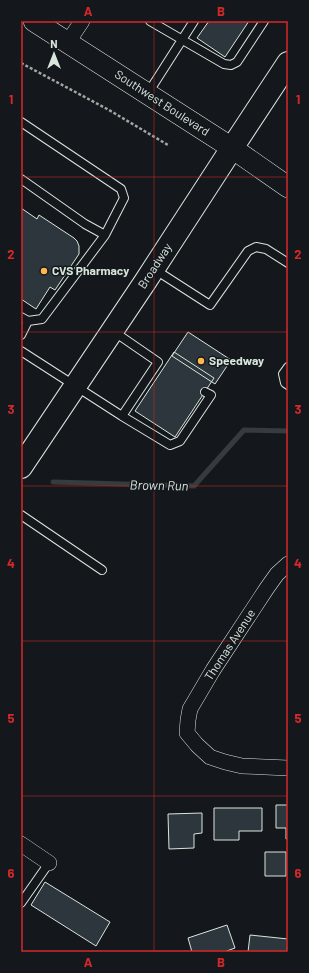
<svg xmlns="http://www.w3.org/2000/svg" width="309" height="973" font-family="Barlow,sans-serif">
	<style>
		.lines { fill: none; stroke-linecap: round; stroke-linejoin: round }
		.stream { stroke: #363b3e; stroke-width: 5 }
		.building { fill: #2c363c; stroke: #d8e6dc }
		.lane-casing { stroke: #d8e6dc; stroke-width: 10 }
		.street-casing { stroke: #d8e6dc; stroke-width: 16 }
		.secondary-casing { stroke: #d8e6dc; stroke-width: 22 }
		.primary-casing { stroke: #d8e6dc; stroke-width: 24 }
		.path { stroke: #9da8a2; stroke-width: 2.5; stroke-dasharray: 3 2; stroke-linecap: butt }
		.lane { stroke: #14181c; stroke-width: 8 }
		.street { stroke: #14181c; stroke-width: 15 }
		.secondary { stroke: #14181c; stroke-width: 21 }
		.primary { stroke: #14181c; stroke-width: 22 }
		.grid { fill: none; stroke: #d62828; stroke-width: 1; stroke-opacity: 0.55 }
		.poi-dot { fill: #ffb74d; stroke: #14181c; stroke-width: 1.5 }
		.labels { text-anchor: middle; stroke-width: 3; stroke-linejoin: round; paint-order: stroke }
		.street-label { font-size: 12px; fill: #d8e6dc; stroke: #14181c }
		.poi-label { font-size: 12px; font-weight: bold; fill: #d8e6dc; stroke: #14181c; text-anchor: start }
		.water-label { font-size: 13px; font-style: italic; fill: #d8e6dc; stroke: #14181c }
		.neatline { fill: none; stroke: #d62828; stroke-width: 1.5 }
		.grid-label { font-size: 13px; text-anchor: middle; font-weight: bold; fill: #d62828 }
	</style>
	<rect width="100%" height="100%" fill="#14181c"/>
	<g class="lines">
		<path class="stream" d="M53,482L194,486L244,430L288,431"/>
	</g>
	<path class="building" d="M209,21H249L225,57L197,38Z
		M21,208L37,219L39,215L74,238L77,241L79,246V254L55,290L50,287L36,309L21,299Z
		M188,332L231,360L215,384L172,356Z
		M174,352L214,378L175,437L135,411Z
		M276,805H288V839H286V828H276Z
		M214,808H262V831H239V840H214Z
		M202,813V833L194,834V848L169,849L168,814Z
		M265,852H286V876H265Z
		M45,882L110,922L96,946L31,905Z
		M227,925L235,948L224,952H192L188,938Z
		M250,935L288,939L287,952H248Z"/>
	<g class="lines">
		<g class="lane-casing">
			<path id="lane" d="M150,21L224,64L231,65L237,62L264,21
				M148,93L194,21
				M21,122L121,189L124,198L105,235L85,224L21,179
				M154,269L210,305L248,251L256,247L266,249L288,263
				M21,317L28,321L42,319L105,235
				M21,335L28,321
				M21,351L122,416L158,362L113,331
				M288,367L283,374L285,383L288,385
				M122,416L170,445L180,441L211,395L205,392
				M21,515L102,570
				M21,903L49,863"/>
		</g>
		<g class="street-casing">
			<path id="street" d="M68,42L82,21
				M288,564L277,574L267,588L213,670L190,709L188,720L187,733L197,745L210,757L225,762L242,766L288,768
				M21,844L49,863"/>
		</g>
		<g class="secondary-casing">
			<path id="secondary" d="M34,21L232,148L288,187"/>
		</g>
		<g class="primary-casing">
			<path id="primary" d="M21,467L145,282L232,148L288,63"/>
		</g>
		<path class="path" d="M21,63L109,110L168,145"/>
		<use href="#lane" class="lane"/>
		<use href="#street" class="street"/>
		<use href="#secondary" class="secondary"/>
		<use href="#primary" class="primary"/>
	</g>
	<path class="grid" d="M154,21V952M21,177H288M21,332H288M21,486H288M21,641H288M21,796H288"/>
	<g class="poi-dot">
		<circle cx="44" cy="271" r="4"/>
		<circle cx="201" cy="361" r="4"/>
	</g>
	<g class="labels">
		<g class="street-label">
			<text transform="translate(162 103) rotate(33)" y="4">Southwest Boulevard</text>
			<text transform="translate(155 266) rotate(-57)" y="4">Broadway</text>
			<text transform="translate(230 645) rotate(-57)" y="4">Thomas Avenue</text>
		</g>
		<g class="poi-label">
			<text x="52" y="275">CVS Pharmacy</text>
			<text x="209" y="365">Speedway</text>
		</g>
		<g class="water-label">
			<text transform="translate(159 485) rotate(1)" y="5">Brown Run</text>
		</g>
	</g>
	<rect width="309" height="973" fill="none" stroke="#14181c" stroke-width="44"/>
	<g transform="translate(54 54)" stroke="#14181c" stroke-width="3" paint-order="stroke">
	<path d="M0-3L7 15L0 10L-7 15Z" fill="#d8e6dc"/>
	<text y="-6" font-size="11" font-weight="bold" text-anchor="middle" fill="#d8e6dc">N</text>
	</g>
	<rect x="22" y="22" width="265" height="929" class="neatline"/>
	<g class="grid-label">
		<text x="88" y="16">A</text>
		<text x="221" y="16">B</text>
		<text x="11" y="104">1</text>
		<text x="298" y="104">1</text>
		<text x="11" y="259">2</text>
		<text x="298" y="259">2</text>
		<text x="11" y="414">3</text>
		<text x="298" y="414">3</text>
		<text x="11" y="568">4</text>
		<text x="298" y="568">4</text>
		<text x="11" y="723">5</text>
		<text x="298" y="723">5</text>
		<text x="11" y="878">6</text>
		<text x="298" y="878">6</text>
		<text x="88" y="967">A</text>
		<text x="221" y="967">B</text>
	</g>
</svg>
